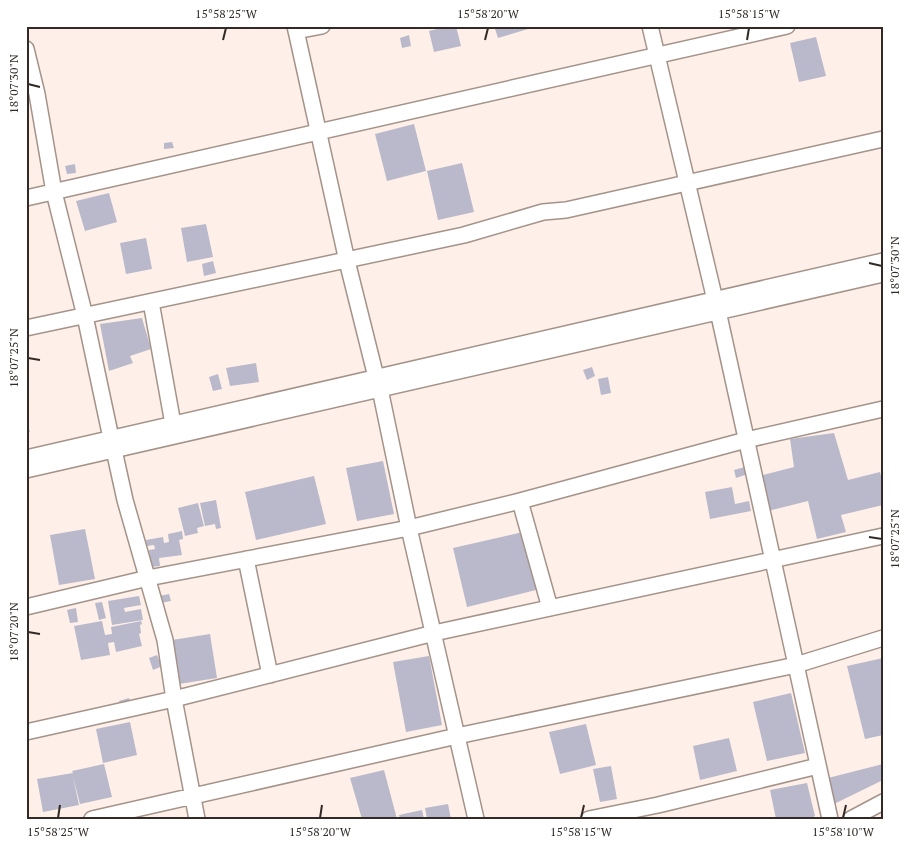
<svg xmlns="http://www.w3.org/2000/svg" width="909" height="845" font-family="'PT Serif',serif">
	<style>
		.building { fill: #b9b9cb }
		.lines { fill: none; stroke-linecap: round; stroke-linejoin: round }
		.minor-casing { stroke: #a4938a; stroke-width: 18 }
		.minor { stroke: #fff; stroke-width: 15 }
		.ticks { fill: none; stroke: #312a26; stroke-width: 2 }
		.neatline { fill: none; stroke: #312a26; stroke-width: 2 }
		.ticks-label { font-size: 12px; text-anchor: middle; fill: #312a26 }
	</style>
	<rect width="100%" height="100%" fill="#fef0e8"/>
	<path class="building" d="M449,26H456L461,46L434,52L429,31Z
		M494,26H527L528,29L498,38Z
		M409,35L411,46L402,48L400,38Z
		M816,37L826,76L799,82L790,43Z
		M414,124L426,171L387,181L375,134Z
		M172,142L174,148L164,149V143Z
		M462,163L474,212L438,220L427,171Z
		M75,164L76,173L67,174L65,166Z
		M109,193L117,222L85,231L76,201Z
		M206,224L213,257L187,262L181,228Z
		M146,238L152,269L126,274L120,243Z
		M213,261L216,273L204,276L202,264Z
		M142,318L151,349L130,356L133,363L109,371L100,324Z
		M256,363L259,382L230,386L226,368Z
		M592,367L595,376L587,380L583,370Z
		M218,374L222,389L213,391L209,377Z
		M608,377L611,393L601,395L598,379Z
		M26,420L30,432L26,433Z
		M834,433L848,480L880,472L883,484V505L841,515L846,532L817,539L808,501L768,511L759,476L794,467L790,439Z
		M383,461L394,514L357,521L346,468Z
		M745,467L748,474L736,478L734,470Z
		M314,476L326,524L256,540L245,492Z
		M732,487L735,504L749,501L751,511L710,519L705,492Z
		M216,500L221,528L216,529L215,524L205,526L200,503Z
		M198,503L204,526L197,528L198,533L185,536L178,508Z
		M85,529L95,579L59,585L50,535Z
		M182,531L183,539L179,540L182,555L159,558L160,566L151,567L149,550L155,549L154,545L147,546L146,540L163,537L164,543L169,542L168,534Z
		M523,532L536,590L467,607L453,548Z
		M169,594L171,601L160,603L159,596Z
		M139,596L141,605L124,608L125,612L141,609L143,620L112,625L108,601Z
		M102,602L106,618L99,620L95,603Z
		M76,608L78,622L70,623L67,610Z
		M102,621L105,635L112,634L111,627L141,621L142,624L140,625L141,633L139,634L142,646L116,652L114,642L108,643L110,655L81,660L74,626Z
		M210,634L217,678L179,684L172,640Z
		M157,655L159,660H163L165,665L153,670L149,658Z
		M429,656L442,725L406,732L393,662Z
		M883,658V735L865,739L847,666Z
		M791,693L805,753L767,761L753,702Z
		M129,698L131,704L121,707L119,701Z
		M130,722L137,755L103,763L96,729Z
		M586,724L596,765L560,774L549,732Z
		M729,738L737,771L700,780L693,746Z
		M104,764L112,797L80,804L73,777L79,805L43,812L37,779L73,773L72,771Z
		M883,764V780L834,804L828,778Z
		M611,766L617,799L600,802L593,769Z
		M384,770L397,819H362L350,778Z
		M807,783L815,816L810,819H776L770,790Z
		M448,804L451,819H427L425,808Z
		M422,810L424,819H400L399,815Z"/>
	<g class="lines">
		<g class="minor-casing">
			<path id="minor" d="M295,26L347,261L376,377
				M650,26L715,300
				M296,31L322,26
				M26,49L37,94L54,192L85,316L111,438
				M26,198L787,26
				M151,302L173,424
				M718,311L830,819
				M26,328L464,235L543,212L566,210L883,139
				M380,389L409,528L476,819
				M114,450L125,500L165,640L174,699L197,819
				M26,458L883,261
				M26,470L883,274
				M520,501L550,608
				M246,559L270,675
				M26,607L148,578L409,528L520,501L746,440L883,409
				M26,732L174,699L434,633L883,536
				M92,819L457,736L796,665L883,638
				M589,819L658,805L818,766
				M851,819L883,802"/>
		</g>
		<use href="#minor" class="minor"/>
	</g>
	<path class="ticks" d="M223,40L226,28M485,40L488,28M747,40L749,28M28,84L40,87M869,263L882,266M28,358L40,360M869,537L882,539M28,632L40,634M58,818L60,805M320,818L322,805M581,818L584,805M843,818L846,805"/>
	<rect width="909" height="845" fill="none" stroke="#ffffff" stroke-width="55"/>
	<rect x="28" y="28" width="854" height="790" class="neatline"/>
	<g class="ticks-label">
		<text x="226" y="18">15°58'25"W</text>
		<text x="488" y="18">15°58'20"W</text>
		<text x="749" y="18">15°58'15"W</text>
		<text transform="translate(14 84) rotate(-90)" y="4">18°07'30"N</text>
		<text transform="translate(895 266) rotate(-90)" y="4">18°07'30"N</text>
		<text transform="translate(14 358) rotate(-90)" y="4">18°07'25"N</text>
		<text transform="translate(895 539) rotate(-90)" y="4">18°07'25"N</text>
		<text transform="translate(14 632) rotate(-90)" y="4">18°07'20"N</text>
		<text x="58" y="836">15°58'25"W</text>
		<text x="320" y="836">15°58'20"W</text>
		<text x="581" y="836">15°58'15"W</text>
		<text x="843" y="836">15°58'10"W</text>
	</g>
</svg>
